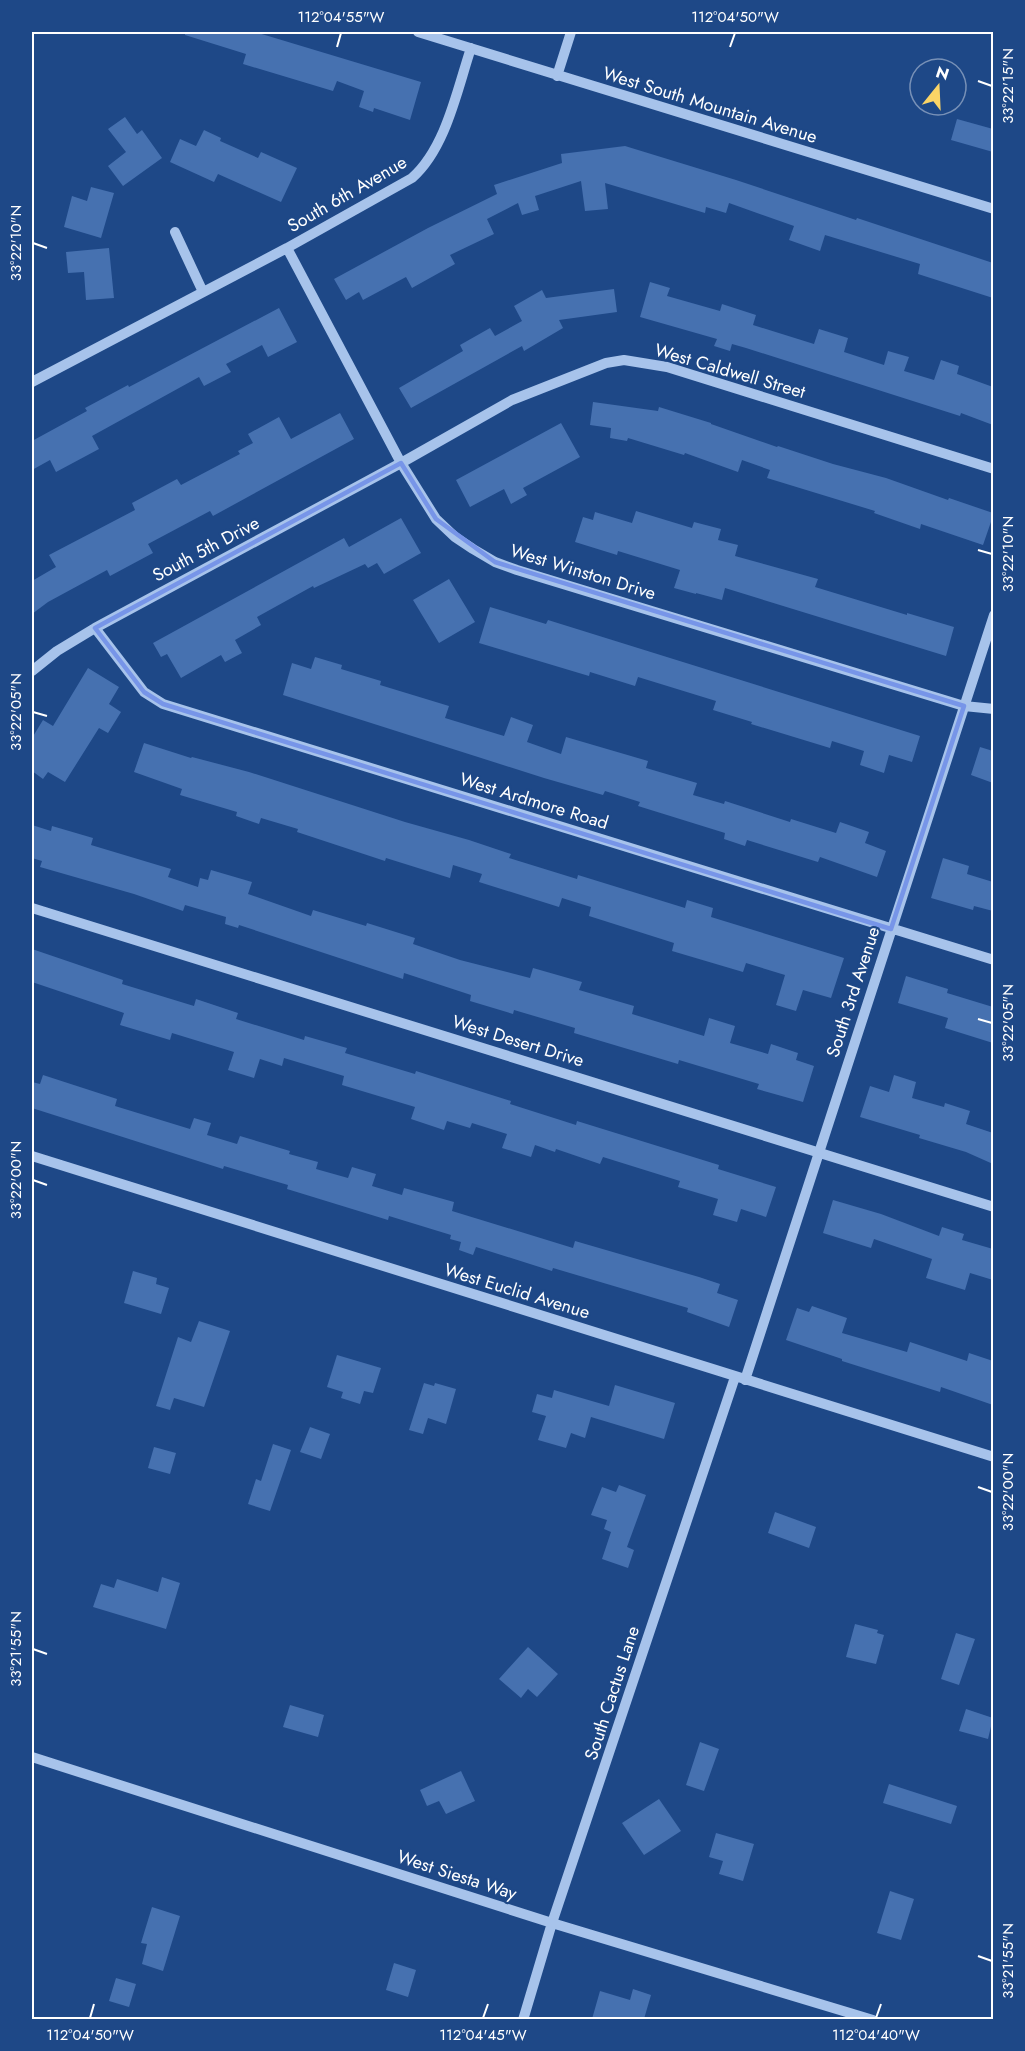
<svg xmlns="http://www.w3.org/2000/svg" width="1025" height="2051" font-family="Jost,sans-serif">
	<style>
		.building { fill: #4671b0 }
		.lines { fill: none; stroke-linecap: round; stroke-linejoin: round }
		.minor { stroke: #a7c3eb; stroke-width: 10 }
		.marked { fill: none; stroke: #7795e8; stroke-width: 4.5; stroke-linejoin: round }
		.ticks { fill: none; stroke: #fff; stroke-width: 2 }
		.labels { text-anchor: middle; stroke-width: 4.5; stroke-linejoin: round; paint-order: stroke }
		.street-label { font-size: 18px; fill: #fff; stroke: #1e4887 }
		.neatline { fill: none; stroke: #fff; stroke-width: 2 }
		.ticks-label { font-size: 15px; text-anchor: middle; fill: #fff }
	</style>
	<rect width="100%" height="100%" fill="#1e4887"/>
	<path class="building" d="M185,32H255L421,82L410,120L374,108L373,112L359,107L364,91L337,81L333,91L243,64L246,54L185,35Z
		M125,117L137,134L142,130L162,158L123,186L108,166L126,152L108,129Z
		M957,119L993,129V152L951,140Z
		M204,130L221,138L220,141L258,158L261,152L297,168L281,202L218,174L214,182L170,162L180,139L196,146Z
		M625,146L736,180L856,220L857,218L993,263V298L918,274L920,264L825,235L820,251L789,240L794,226L729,203L726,213L706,207L705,213L605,183L608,209L585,211L581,181L535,196L539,210L522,215L518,203L487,219L494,234L450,255L455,264L412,288L406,277L363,300L359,292L346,300L334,279L428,228L497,194L494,185L562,163L561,154Z
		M91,187L114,193L101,238L64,227L72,196L87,201Z
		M109,248L114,298L86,300L84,272L68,273L66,252Z
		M650,282L670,288L667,296L720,311L722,304L756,315L753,325L814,344L819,329L848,338L844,352L884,365L888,351L909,357L904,371L934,380L941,360L959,366L957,374L993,387V425L961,413L960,416L746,348L732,344L730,351L714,346L717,339L640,317Z
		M614,289L617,312L559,320L563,328L524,351L522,346L411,408L399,388L463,351L460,345L490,328L495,336L522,321L514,306L542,290L546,298Z
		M279,308L297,342L268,357L262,345L226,364L231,372L204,386L199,377L92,436L99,449L56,472L50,460L32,470V441L87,411L85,408L128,385L129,387Z
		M593,402L658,411L659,407L711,423V424L777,447L778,446L833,464L886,478L948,500L949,498L993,513V516L983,545L921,524L920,529L874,513L875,511L767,478L770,470L742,460L738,472L685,453L684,455L628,438L627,441L610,438L611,428L590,425Z
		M340,413L354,439L213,516L210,511L148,544L153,553L110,576L107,570L48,602L32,614V581L56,567L49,555L135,510L132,503L177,479L181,485L240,454L238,451L253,443L248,434L279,417L291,439Z
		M561,423L580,457L523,488L527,495L511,504L504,489L470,507L456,480Z
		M636,511L692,528L694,522L721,529L718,540L738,545L735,556L818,579L815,587L907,615V613L954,627L946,656L725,588L722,600L696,593V594L674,588L680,570L618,551L617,555L575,542L583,517L593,520L595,512L632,523Z
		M401,518L421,553L384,574L377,563L368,568L365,564L314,588L313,586L257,617L261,625L235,640L242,653L225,662L221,655L181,678L167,654L161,657L153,643L344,538L349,547Z
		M449,579L475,622L439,643L413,600Z
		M490,607L546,624L548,620L920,736L912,762L889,755L884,773L860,765L864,751L832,741L830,748L751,724L752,722L713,710L716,701L638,677L635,686L590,672L589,676L479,643Z
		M315,657L342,665L341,669L381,681L380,685L449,706L445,718L504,736L511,717L533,725L527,742L561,754L566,737L648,761L646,768L697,783L693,795L724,804L725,801L790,822L791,819L836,833L840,822L869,832L865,843L886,851L877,877L820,857L818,862L747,840L745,846L724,839L725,833L638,806L640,802L605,791L603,795L544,778L283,695L292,663L311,669Z
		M88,668L119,687L109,704L121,712L108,733L99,728L65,782L48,772L43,779L32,771V738L43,720L53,726Z
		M144,743L191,758L192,757L249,772L405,822L469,840L511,854L509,858L577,879L578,875L685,908L687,900L713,908L711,917L844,958L831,998L803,990L796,1011L776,1005L785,975L746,963L743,972L672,951L674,943L589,916L591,907L562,898L559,907L479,882L482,874L453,865L450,878L386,858L385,861L297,832L298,829L261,818L259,824L236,816L237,812L180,795L182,789L134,772Z
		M980,747L993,751V783L971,775Z
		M32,825L51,831L52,826L93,838L91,845L171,869L168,877L198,887L200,878L208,880L211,870L252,882L248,894L311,916L313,910L366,926L367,923L415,938L413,944L460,960L530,978L533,968L582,982L579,990L634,1006L632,1014L704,1036L709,1018L735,1026L730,1043L768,1054L771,1044L798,1053L796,1060L814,1066L803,1102L757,1089L759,1084L679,1060L678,1064L574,1033L575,1028L514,1010L513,1014L470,1001L471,995L404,973L403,979L239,925L238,928L225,924L226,917L185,905L183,911L134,894L40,867L42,861L32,858Z
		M943,858L969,866L967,874L993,882V911L974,906L973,910L931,898Z
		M32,949L123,980L122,984L194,1006L196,999L238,1013L236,1019L304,1040L305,1036L347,1048L345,1053L415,1074L416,1071L511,1101L510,1104L576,1125L577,1121L719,1165L718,1169L776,1187L766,1217L741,1209L737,1222L713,1215L718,1199L678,1187L680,1181L603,1157L600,1164L556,1149L555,1152L535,1145L531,1157L502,1148L507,1134L472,1123L470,1128L447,1121L444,1130L411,1119L415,1107L342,1085L344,1076L284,1058L282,1066L260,1059L254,1078L228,1070L234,1052L172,1033L170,1040L120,1025L124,1013L32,982Z
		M906,976L948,989L947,993L993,1007V1043L945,1028L948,1018L898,1003Z
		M43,1075L117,1099L115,1106L190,1129L194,1118L211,1123L207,1135L237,1144L240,1136L290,1151L289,1154L318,1162L316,1169L348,1178L352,1167L376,1174L372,1186L402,1195L404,1188L454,1202L452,1211L573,1248L575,1241L699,1277L720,1284L717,1293L738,1300L729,1327L687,1312L688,1308L553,1268L552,1271L476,1247L473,1255L459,1250L461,1242L450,1239L451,1235L389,1216L388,1220L287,1189L288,1185L224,1166L223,1169L32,1108V1082L40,1084Z
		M894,1075L916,1082L912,1098L944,1107L945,1103L970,1111L966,1124L993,1133V1164L966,1152L919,1138L920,1135L860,1117L870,1086L889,1092Z
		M833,1200L881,1214L939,1236L942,1227L964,1234L962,1240L993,1249V1280L970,1273L965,1290L926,1278L932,1259L874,1239L871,1248L823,1233Z
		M133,1271L157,1278L156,1284L169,1288L161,1314L124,1303Z
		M812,1306L847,1318L842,1333L907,1352L910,1342L967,1361L969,1353L993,1361V1405L941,1387L940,1392L842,1361V1359L786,1340L797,1308L809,1312Z
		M199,1321L230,1331L204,1407L174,1398L170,1410L156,1406L178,1337L191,1342Z
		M337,1355L381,1368L373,1393L364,1391L360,1404L341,1398L343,1392L327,1387Z
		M424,1383L434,1386L435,1383L456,1389L446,1424L428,1418L423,1434L409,1430Z
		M615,1385L675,1403L664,1439L591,1417L585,1438L571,1433L566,1448L538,1440L546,1416L532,1412L537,1394L552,1398L554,1390L609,1406Z
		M310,1427L330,1434L321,1459L300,1452Z
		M273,1444L291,1450L270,1511L248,1504L256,1479L261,1481Z
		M154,1447L176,1453L170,1474L148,1468Z
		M619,1485L646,1495L627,1547L634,1550L628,1568L602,1559L611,1532L604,1529L607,1520L591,1515L602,1487L616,1492Z
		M775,1512L816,1527L809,1548L768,1533Z
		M162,1577L180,1583L166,1629L93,1607L101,1584L114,1588L117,1579L158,1592Z
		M855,1624L878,1630L877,1633L884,1635L876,1664L846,1657Z
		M956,1633L975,1639L959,1685L941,1679Z
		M528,1647L558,1674L537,1697L528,1689L521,1698L499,1679Z
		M290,1705L324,1715L318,1737L283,1727Z
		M966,1709L993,1718L988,1739L959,1731Z
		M700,1742L719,1749L704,1791L686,1785Z
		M461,1771L475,1801L446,1814L439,1801L427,1806L420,1790Z
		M889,1784L957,1806L951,1824L883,1803Z
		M659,1799L681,1831L644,1855L622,1823Z
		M716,1833L754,1844L743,1881L719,1874L723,1861L709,1857Z
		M890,1891L914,1899L901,1940L877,1933Z
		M152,1907L180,1916L163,1971L142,1964L147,1944L141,1943Z
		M394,1963L416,1970L408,1997L386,1990Z
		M116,1978L136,1984L129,2007L109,2001Z
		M633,1989L651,1995L644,2019H592L600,1991L630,2000Z"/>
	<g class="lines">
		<path class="minor" d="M418,32L994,209
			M557,76L571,32
			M175,232L203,292
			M287,248L401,463L436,519L455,537L473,549L495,562L517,570L964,706L994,709
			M32,382L287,248L412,178C446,148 457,90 471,48
			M95,628L144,692L163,704L994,960
			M32,671L57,651L95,628L401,463L512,400L606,363L624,360L667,367L994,469
			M32,908L994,1207
			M32,1156L994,1457
			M745,1380L994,615
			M32,1757L552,1923L873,2020
			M523,2020L552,1923L735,1377"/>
	</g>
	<path class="marked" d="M401,463L436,519L495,562L964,706L891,929L163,704L144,692L95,628Z"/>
	<path class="ticks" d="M337,47L341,33M730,47L735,33M978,81L992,86M33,243L47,248M978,550L992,554M33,712L47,716M978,1019L992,1023M33,1180L47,1185M978,1487L992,1492M33,1649L47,1654M978,1956L992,1961M90,2018L94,2004M483,2018L488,2004M876,2018L881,2004"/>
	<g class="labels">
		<g class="street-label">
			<text transform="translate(710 105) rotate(17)" y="6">West South Mountain Avenue</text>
			<text transform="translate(347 194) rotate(-30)" y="6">South 6th Avenue</text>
			<text transform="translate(730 371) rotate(16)" y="6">West Caldwell Street</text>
			<text transform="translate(206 549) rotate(-28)" y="6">South 5th Drive</text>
			<text transform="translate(583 572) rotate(17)" y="6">West Winston Drive</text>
			<text transform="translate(534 801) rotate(17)" y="6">West Ardmore Road</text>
			<text transform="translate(853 992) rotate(-72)" y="6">South 3rd Avenue</text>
			<text transform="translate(518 1041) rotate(17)" y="6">West Desert Drive</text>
			<text transform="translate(517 1291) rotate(17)" y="6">West Euclid Avenue</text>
			<text transform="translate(612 1693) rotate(-72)" y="6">South Cactus Lane</text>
			<text transform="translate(457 1875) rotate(18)" y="6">West Siesta Way</text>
		</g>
	</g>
	<rect width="1025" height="2051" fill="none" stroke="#1e4887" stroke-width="66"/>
	<g transform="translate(938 87) rotate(18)"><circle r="28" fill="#1e4887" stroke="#7891b7" stroke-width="1.5"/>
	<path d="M0-4.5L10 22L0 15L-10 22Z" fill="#fad466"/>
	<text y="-9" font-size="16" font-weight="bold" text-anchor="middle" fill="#ffffff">N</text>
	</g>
	<rect x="33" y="33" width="959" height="1985" class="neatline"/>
	<g class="ticks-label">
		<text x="341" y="22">112°04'55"W</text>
		<text x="735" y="22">112°04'50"W</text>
		<text transform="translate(1008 86) rotate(-90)" y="5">33°22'15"N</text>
		<text transform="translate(16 243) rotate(-90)" y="5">33°22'10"N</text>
		<text transform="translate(1008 554) rotate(-90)" y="5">33°22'10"N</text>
		<text transform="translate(16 712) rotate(-90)" y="5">33°22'05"N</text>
		<text transform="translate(1008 1023) rotate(-90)" y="5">33°22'05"N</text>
		<text transform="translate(16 1180) rotate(-90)" y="5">33°22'00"N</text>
		<text transform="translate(1008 1492) rotate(-90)" y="5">33°22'00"N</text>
		<text transform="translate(16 1649) rotate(-90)" y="5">33°21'55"N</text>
		<text transform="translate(1008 1961) rotate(-90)" y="5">33°21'55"N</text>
		<text x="90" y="2040">112°04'50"W</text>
		<text x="483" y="2040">112°04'45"W</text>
		<text x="876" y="2040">112°04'40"W</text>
	</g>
</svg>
